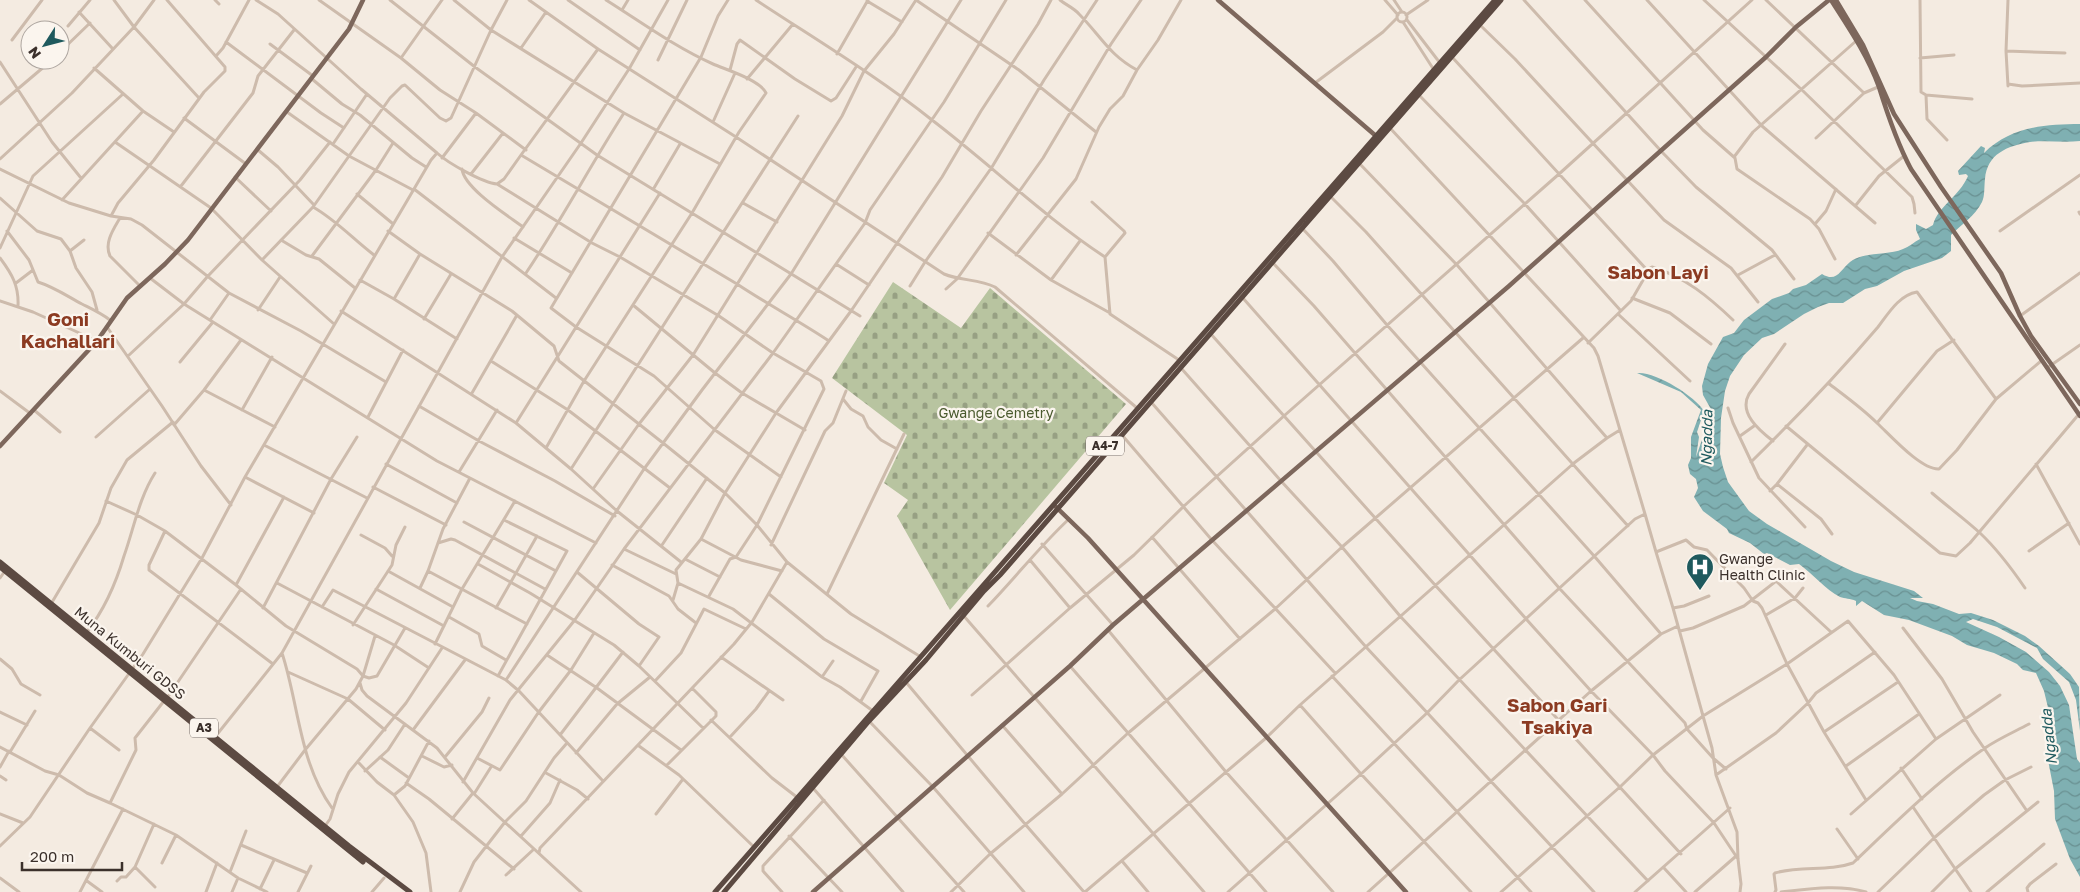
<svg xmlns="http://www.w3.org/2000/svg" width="2080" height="892" font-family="'Golos Text',sans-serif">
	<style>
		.cemetery { fill: url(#cemetery-stones) }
		.water { fill: url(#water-waves) }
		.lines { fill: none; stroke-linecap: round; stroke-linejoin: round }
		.minor { stroke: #cdbbac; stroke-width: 3 }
		.major { stroke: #7d675c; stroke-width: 4.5 }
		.highway { stroke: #5c4a42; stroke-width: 5 }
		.labels { text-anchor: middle; stroke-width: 4.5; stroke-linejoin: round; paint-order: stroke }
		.shield { fill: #fbf5ee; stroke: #756b66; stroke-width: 1 }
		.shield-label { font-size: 12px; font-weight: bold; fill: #3b302b }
		.park-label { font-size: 14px; fill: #4a5a2e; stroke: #fbf5ee }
		.poi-label { font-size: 14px; fill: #3b302b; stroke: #fbf5ee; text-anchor: start }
		.street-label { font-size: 14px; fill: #3b302b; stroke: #fbf5ee }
		.water-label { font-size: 15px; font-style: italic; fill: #1f5a5e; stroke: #fbf5ee }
		.district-label { font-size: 19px; font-weight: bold; fill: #8c3b22; stroke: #fbf5ee }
	</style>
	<defs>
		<pattern id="cemetery-stones" width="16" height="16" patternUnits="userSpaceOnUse" patternTransform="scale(1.25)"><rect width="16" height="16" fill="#b8c4a0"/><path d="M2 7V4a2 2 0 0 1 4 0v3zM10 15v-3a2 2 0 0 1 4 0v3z" fill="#97a083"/></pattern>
		<pattern id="water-waves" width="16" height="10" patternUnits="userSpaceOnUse" patternTransform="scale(1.25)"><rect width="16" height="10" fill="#7fb0b2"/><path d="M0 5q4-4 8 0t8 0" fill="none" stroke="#699091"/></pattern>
	</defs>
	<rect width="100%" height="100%" fill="#f4ebe1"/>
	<path class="cemetery" d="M893,282L961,328L990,288L1126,404L950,610L897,516L908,500L884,483L907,435L832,378Z"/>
	<path class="water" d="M2080,124V141C2063,143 2047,140 2030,142C2007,146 1987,154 1985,179C1984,187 1985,196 1982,202C1975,216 1961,225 1951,235V251L1942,258L1904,271L1877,286L1865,289L1843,303H1829L1818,307L1804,314L1774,334L1762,338L1744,355L1730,376L1725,391L1721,418L1720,454L1723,467L1728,482L1749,511L1767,524L1831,561L1854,572L1914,591L1923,598H1910L1917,601L1933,604L1959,614L1971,613L1993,620L2025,636L2039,646L2070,674L2079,687L2080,731L2076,700L2069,682L2043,659L2037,648L1997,627L1973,619L1966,622L1999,637L2026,652L2049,672L2060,686L2069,705L2077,759L2080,763V877L2070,859L2055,819L2054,791L2047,755L2051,720L2044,691L2036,673L2023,670L2017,664L1994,653L1967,645L1952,636L1909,620L1884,615L1862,601L1856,606V601C1850,598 1845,599 1840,597C1825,589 1813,574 1799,564L1790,565L1767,553L1764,554L1750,543L1729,533L1727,529L1703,511L1694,497L1698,488L1696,479L1690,474L1688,465L1691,458V437L1701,410L1681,392L1637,373C1655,371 1695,396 1704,411L1697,432L1699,437L1696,457L1703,437L1707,435L1712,419V411L1703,395L1702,386L1708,364L1723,337L1734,333L1744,320L1772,299L1789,293L1793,289L1806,285L1822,274C1837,283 1840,270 1850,262C1865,251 1887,256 1903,249C1909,247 1914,242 1920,239L1916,230V224L1926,229L1933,225C1938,206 1959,197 1968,176L1966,174L1959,175L1958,171L1981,146L1985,148L1984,153C2010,127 2045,124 2080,124Z"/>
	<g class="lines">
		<path class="minor" d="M114,0L134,27L199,98
			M215,0L219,4
			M256,0L278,14L361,89L437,153
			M319,0L401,58L440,90L476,113L526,150
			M390,0L475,67L597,155L860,316
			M454,0L491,30L624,113L720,164
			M529,0L598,49L736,137L944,274C961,281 979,279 995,287L1137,408
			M568,0L640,50
			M728,0L718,16L701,57L551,308L576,327L654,376L715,430L781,477
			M756,0C815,39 877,76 932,120C991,165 1043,216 1105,257
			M916,0L1019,70L1096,132
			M1060,0C1066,5 1074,8 1079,14C1100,35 1109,55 1137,70
			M1385,0L1398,15
			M1394,0L1402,12
			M1524,0L1661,151L1696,187L1772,250L1794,279
			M1585,0L1703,130L1735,158L1737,169L1810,219L1819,229L1835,259
			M1647,0L1762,126L1875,223
			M1704,0L1801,89L1912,197L1914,204L1915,213
			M1766,0L1864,93
			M1920,0L1921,92L1926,95L1972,99
			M867,1L902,22
			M622,10L628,0
			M79,12L112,48
			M1397 17a5 5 0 1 1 10 0a5 5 0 1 1-10 0Z
			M1406,15L1428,0
			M1407,20L1440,63
			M1403,22L1434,70
			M1480,25L1515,59L1664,220L1731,268L1758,302
			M68,26L90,0
			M12,40L42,0
			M226,42L321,113L344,128
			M270,44L313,76
			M521,48L546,12
			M2006,51L2065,53
			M60,52L90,23
			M837,54L868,0
			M216,56L223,48L249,0
			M1452,57L1648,271
			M401,58L442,0
			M1920,58L1954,55
			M658,60L687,0
			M0,62L52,142L81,178
			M94,68L143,111L174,132
			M730,70L737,44L740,40L795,79L831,101L836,98L856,67
			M312,79L342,104L360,115L412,158L426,167
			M747,79L793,24
			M1315,83L1383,32L1397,18
			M2008,84L2022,86L2080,83
			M2008,86L2006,51L2008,0
			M1419,95L1525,204L1621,311
			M1926,95L1927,119L1947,140
			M0,104L52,60
			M287,112L349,156L413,190
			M184,118L246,164
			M713,122L735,73
			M1390,128L1594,348L1598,356L1645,514
			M1816,138L1864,93L1878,87
			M115,142L211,208L262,260L334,324
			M333,144L367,94
			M258,150L278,167L314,205
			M521,155L737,284C767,304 799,321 829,341
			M1734,157L1753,132L1856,41
			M442,158L476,113
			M0,159L72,93L134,27L154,0
			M1359,163L1457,265L1607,438
			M0,169L69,203L111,216L131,219L142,225L229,293L301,331L386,382
			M462,169C464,188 507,215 523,227
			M471,174L503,133
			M235,177L271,211
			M497,184L504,179L521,155L598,49
			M181,186L253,93L258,76L294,30
			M654,188L680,144
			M414,189L556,298
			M357,194L392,223
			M1330,196L1366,232L1628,526
			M0,198L37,231L61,239L70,251L76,268L92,292L97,310
			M62,200L143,111
			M1092,202L1124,231L1125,233L1105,257L1110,314L1179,360
			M743,203L777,222
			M1856,205L1879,176L1904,156
			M313,207C336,220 353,239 374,255
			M2079,212L2080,214
			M111,216L118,203L154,160L204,92L225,71V67L167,0
			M120,218C113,230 104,243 110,256L140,286
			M1815,224L1826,211L1836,189
			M1302,228L1333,261L1387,325L1595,557L1661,634
			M7,231L29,260L38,282C54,287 67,296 82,304C92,309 101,313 110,320
			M388,231L420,254L512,311L554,346L559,361L663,443L725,493L757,525L787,562L851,614L921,657
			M2000,231L2080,175
			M988,233L1051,280L1110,313
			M514,238L572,273
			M281,240L306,255L319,259L355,288
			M0,248L33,176L123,94
			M70,251L84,240
			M420,254L394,299L457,339
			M1016,255L1076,179L1099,127L1110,109L1123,96L1137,70L1158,40L1181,0
			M312,256L376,170L393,143
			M0,258C12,274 19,286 18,306
			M262,260L313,207L390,98L402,86L405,85L440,118L446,121L451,118L491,30L507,0
			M1273,263L1314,306L1560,589L1685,723L1687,729L1713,758L1726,769
			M836,264L869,285
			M526,273C561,221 590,166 624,113
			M1738,275L1775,255
			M150,278L184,304L437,461L596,543
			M360,280L394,299
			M1051,280L1080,241
			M16,283L33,270
			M910,286L925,262L992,167L1044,80L1097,0
			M946,289L957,279L1043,158L1111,44L1141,0
			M1242,297L1527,620L1591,691L1653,755L1665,771L1714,823L1738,859
			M1632,298L1670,313L1711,344
			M0,301L33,312L97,341
			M633,305L715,373L742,393L805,430
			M258,310L280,277
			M341,311L516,423L571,469L617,511L681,562
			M1618,314L1690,381
			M2020,316L2080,273
			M424,319L451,274
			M210,320L229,293
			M107,327L162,406L201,466L231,505
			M1210,333L1435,585L1681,854
			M1588,343L1631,301L1650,268L1652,267C1684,276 1710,298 1733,320
			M128,356L184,304L208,276L300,180L330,142
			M491,361L568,410L670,488
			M180,362L213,322
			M1181,368L1281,481L1342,547L1400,616L1648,881
			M2047,368L2080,345
			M1828,383C1845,396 1862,408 1877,423C1890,435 1921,470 1939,469L1957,450L1996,399L2041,361
			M204,390L275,427
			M0,391L31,414
			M472,393L517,315
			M843,399L851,409L863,416L868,427L881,440L897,449
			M1151,402L1366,647L1594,892
			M419,406L479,441L555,481L615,516
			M1728,408L1733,423L1759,478L1805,527
			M34,410L60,432
			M242,410L272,357
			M368,417L403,350
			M516,423L660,193
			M1877,423L1937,351L1954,340
			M174,425L204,390L241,340
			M1786,426L1940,553L1956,556L1970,543L2079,414
			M1122,435L1211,539L1335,673
			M1740,436L1754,426
			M96,437L150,389
			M1773,441C1760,431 1738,413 1749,394L1785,344
			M264,445L367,498
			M546,448L584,381L692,213L739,132L766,93C760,80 727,70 713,64C675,47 641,22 606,0
			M1751,462C1795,419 1838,374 1878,327C1888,314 1899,295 1917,292L1996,399
			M386,464L457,503
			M2036,464L2080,544
			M571,469L798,116
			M459,472L497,410
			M245,477L314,513
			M1777,484L1821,519L1832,534
			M373,487L446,525
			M593,489L639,424L693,355L842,116L864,71L894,34L916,0
			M1770,491L1777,484L1807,445
			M1932,493C1948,507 1965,519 1980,533C1997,549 2012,569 2025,588
			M106,501L137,515L165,531L236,585L286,626L357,669L363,676L356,689L305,750L277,787
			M464,522L556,571
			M165,531L149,565V570L273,664
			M361,535L385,548L392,556
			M1152,537L1240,639
			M701,539L741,560L782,571
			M438,543L451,539L455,540L545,589
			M1042,544L1113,625
			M662,545L707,478
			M771,545L825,431L833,423L846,391
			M624,549L676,574
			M2029,551L2069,523
			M685,559L720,577
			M1030,560L1070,608
			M478,564L530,593L614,645L639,666L703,728
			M612,565L669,596L678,609L696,623
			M388,571L453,607
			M428,571L527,624
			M577,572L639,624L659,637L639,666
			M0,578L5,571
			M1777,582L1831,632
			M277,583L394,645L429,668
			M678,583L733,609L822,677L840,687L873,711
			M236,585L284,497
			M420,588L428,571L443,529L470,478
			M376,589L444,626
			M769,594L824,639L878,671L861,701
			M827,594L904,434
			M673,600L678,583L676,570L701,539L725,493L776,413L851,311L942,177L981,111L1038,24L1051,0
			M51,604L99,523L111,488L127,460L173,422
			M988,606C1016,577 1040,546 1069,519
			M322,607L333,590L506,680L519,691L603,781
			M263,608L331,479L357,437
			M496,608L537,536
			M1673,608L1656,552L1686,540L1694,547L1707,550L1744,588L1753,601L1758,603L1762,608L1787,664L1824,732L1866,800
			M963,615L1204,892
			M1766,615L1795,598L1803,588
			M449,617L479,634L482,646L506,660
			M353,625L392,565L396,545L405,527
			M1903,628L1942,679L1973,732L2027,811
			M1108,630L1226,772L1333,892
			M1680,631L1693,628L1744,606L1784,575
			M87,632C104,610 116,583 124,556C134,528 139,498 155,473
			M375,636L363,676L369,678L377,676L405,628
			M435,644L462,589L515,501
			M282,653C299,705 299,762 332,808
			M547,655L597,688L681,750
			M721,657L783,700
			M0,659L12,669L21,684L40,695
			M1070,666L1266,892
			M288,672L348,699L385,730
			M498,676L567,551L504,520
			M1332,676L1531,892
			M822,677L833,661
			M506,680L644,469L702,390L791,274L961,0
			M655,681L681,653L704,609L746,629
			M905,681L1025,824L1084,892
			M360,683L362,690L367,696L437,748L473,793L581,892
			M972,695L1070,608L1134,555L1184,506L1285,415L1559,174L1752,0
			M167,698L241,589
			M164,701L135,738L136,750L110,803L176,835L238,878L267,892
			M1300,705L1361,774L1471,892
			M0,712L27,725
			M711,720L772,778L798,798
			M869,721L933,787L1024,892
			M1002,725L1062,794
			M90,728L143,654L202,558L245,477L431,160L437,153C448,163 483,183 497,184L592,243L620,257L719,316L773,353L821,381L824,389L757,525L736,557L730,559L709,596
			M413,730L465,660
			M1824,732L1898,682
			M560,735L623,652
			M215,737L282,653L502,257L581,143L629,69L668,0
			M730,737L756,709L769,691
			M639,746L679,775L754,847
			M0,747L45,771L59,775L87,793L110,803
			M10,752L35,711
			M576,753L617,704L650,677
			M841,754L964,892
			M422,756L444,767L452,765
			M380,757L409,778
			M445,757L482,712L489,698
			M477,758L500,770L538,713L571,670L594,633
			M358,762L377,782L394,795L413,822L426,853L431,892
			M667,765L716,716V712L692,688
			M1846,766L1919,714
			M0,767L9,751
			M1901,768L1922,799
			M365,771L388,750L405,724
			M546,773L577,790L588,799
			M1716,775L1712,748L1703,716L1787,664L1848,621L1894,675L1936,739
			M0,776L6,780
			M463,782L510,700L574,621L624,549L773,353L865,223L870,210L944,102L1006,0
			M406,783L429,799L514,869
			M813,788L903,892
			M474,794L491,767
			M394,795L405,786L429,741
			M1913,807L1971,892
			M0,814L23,823
			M656,814L683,779
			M1851,814L1936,739L2000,695
			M452,819L473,793
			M325,826L330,819L338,794L349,772L406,703L442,648
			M1837,829L1858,859
			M521,836L550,803L560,780
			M789,836L842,892
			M241,845L307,873
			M0,846L30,817L90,728L119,750
			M539,853L540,848L734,644L752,622L787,562
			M1122,861L1148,892
			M162,863L176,835
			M135,867L155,887
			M1664,868L1686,892
			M230,872L246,831
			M506,875L534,849
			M0,878L19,892
			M87,881L102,892
			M117,881L121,877H126L135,867L154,824
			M260,889L274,860
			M80,892L123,809
			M206,892L217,863
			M232,892L238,878
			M298,892L311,866
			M372,892L384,878
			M460,892L474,862L505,822L526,801L554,758L567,743
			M782,892L763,871V866L824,800
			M951,892L990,854L1062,794L1127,734L1275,609L1342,547L1583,338
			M1085,892L1266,738L1300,705L1574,463L1607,438L1620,430
			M1228,892L1361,774L1427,713L1459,680L1635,519L1645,514L1656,552
			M1368,892L1591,691L1661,634L1678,626L1673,608L1684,606L1709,596
			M1501,892L1621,786L1653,755L1703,716L1678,626
			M1635,892L1730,808
			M1695,892L1735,857
			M1740,892L1741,884L1738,859L1737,832L1716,775L1776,733L1808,703L1816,693L1875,652
			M1775,892L1776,890L1774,874L1775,873C1801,865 1828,872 1853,863C1895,823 1937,781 1985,748C1998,739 2014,732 2029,724
			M1781,892C1808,889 1839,884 1866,892
			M1878,892L1934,838L1984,795L2005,780L2031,767
			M1932,892L1955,869L2038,802
			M1987,892L2044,844
			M2028,892L2027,888L2030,884L2056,864"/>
		<path class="major" d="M1218,0L1376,136
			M1831,0C1849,28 1868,56 1879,87C1888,116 1897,143 1911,169L2080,416
			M1836,0L1863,45L1894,114L1941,187L2001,273L2020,316L2031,336L2080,404
			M0,446L97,341L127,298L165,264L188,240L349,29L363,0
			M1056,507L1088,538L1406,892
			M813,892L1070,666L1113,625L1509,286L1766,57L1796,27L1829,0"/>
		<path class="highway" d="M0,562L349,846L410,892
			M0,567L363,862
			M715,892L1495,0
			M724,892L869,721L926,660L984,591L1000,575L1501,0"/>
	</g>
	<defs>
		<g id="hospital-pin" transform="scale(1.4375)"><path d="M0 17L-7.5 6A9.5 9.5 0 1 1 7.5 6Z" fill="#1f5a5e" stroke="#fbf5ee"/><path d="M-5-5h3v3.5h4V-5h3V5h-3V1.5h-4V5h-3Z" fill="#fff"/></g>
	</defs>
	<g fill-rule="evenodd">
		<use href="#hospital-pin" x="1700" y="567"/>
	</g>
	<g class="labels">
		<g class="shield">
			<rect x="1086" y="436.5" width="38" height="19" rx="4"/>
			<rect x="190" y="718.5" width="28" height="19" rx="4"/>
		</g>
		<g class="shield-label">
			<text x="1105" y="450">A4-7</text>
			<text x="204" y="732">A3</text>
		</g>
		<g class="park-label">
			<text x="996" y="418">Gwange Cemetry</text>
		</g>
		<g class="poi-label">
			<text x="1719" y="564">Gwange<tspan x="1719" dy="16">Health Clinic</tspan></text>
		</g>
		<g class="street-label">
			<text transform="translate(130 653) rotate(39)" y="5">Muna Kumburi GDSS</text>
		</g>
		<g class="water-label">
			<text transform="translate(1707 438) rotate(-89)" y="5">Ngadda</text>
			<text transform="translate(2049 737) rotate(-96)" y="5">Ngadda</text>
		</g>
		<g class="district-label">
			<text x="1658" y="279">Sabon Layi</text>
			<text x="68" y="326">Goni<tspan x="68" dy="22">Kachallari</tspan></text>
			<text x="1557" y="712">Sabon Gari<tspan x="1557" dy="22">Tsakiya</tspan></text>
		</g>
	</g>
	<g transform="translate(45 45) rotate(234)"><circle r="24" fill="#fbf5ee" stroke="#aea6a0"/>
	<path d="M0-4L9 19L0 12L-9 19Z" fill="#1f5a5e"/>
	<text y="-8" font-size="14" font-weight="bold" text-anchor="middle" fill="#3b302b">N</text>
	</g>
	<path d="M22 862v8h100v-8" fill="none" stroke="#3b302b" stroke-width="2.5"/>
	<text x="30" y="862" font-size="15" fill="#3b302b" stroke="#fbf5ee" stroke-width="4" paint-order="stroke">200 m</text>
</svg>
